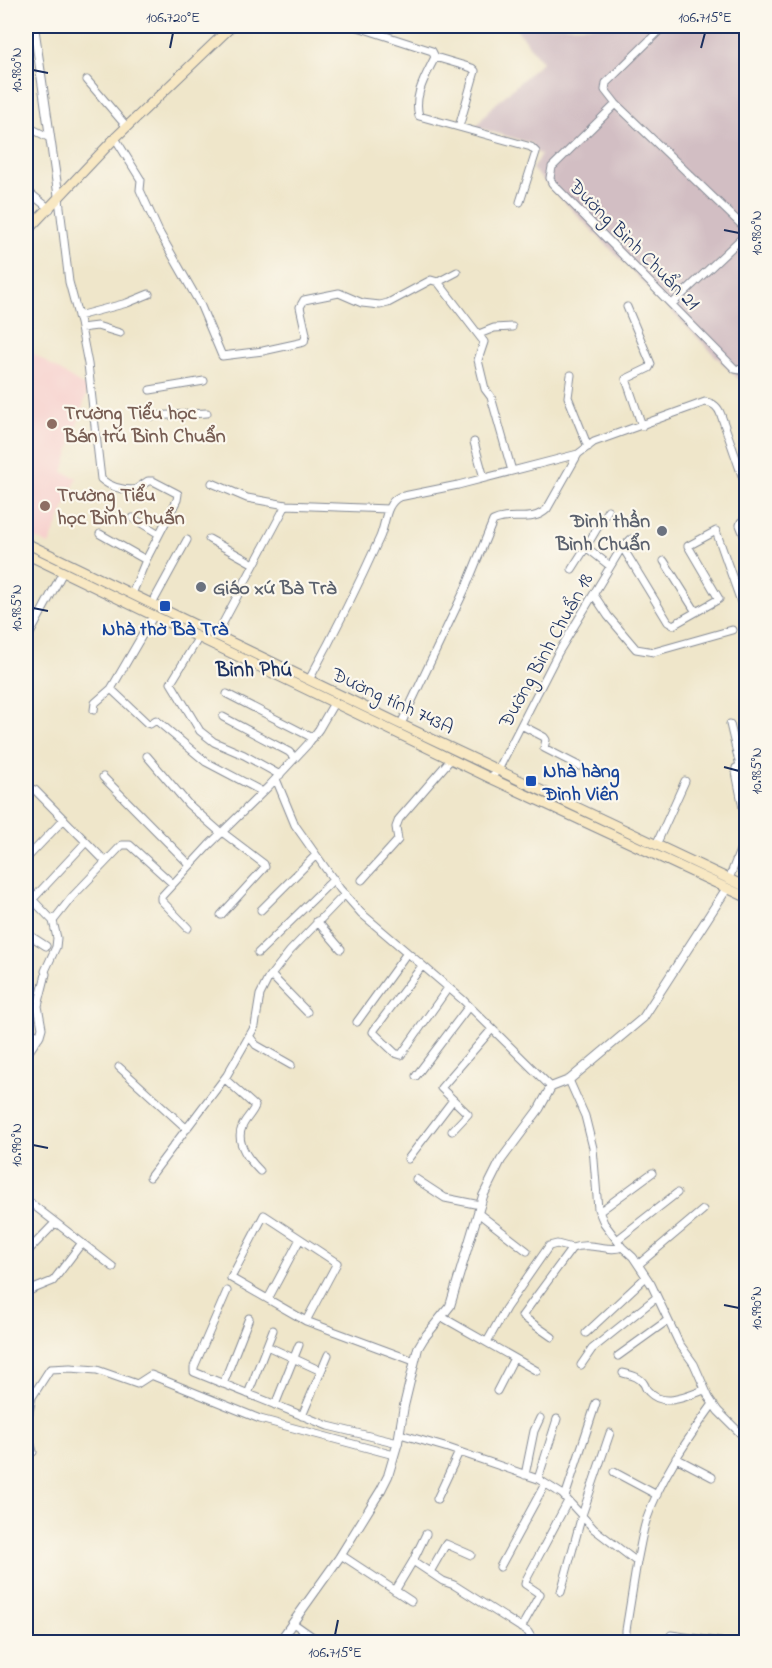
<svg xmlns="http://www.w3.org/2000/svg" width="772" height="1668" font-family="'Indie Flower',sans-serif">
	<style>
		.built { fill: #f7d0cd }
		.industrial { fill: #d2bec3 }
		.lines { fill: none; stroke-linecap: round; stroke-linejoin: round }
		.minor-casing { stroke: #858a94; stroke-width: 9 }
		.tertiary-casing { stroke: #858a94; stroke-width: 10 }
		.secondary-casing { stroke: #858a94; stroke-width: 11 }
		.minor { stroke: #fff; stroke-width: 7 }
		.tertiary { stroke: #fff; stroke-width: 8 }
		.secondary { stroke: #f8e8c3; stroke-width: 9 }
		.ticks { fill: none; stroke: #1b2f5e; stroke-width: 2 }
		.education-dot { fill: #8d6e63; stroke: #fbf7ec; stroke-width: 2 }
		.worship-dot { fill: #6b7280; stroke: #fbf7ec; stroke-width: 2 }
		.transit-dot { fill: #1a4fb4; stroke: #fbf7ec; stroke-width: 2 }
		.labels { text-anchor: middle; stroke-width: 4.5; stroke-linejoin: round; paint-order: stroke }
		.street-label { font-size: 20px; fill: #1b2f5e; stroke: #fbf7ec }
		.education-label { font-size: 20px; font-weight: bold; fill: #785e54; stroke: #fbf7ec; text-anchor: start }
		.worship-label { font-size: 20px; font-weight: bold; fill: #5b616d; stroke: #fbf7ec; text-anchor: end }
		.transit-label { font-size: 20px; font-weight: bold; fill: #164399; stroke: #fbf7ec }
		.neighbourhood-label { font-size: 21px; font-weight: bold; fill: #1b2f5e; stroke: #fbf7ec }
		.neatline { fill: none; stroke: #1b2f5e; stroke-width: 2 }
		.ticks-label { font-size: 15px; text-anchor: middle; fill: #1b2f5e }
	</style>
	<rect width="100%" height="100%" fill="#fbf7ec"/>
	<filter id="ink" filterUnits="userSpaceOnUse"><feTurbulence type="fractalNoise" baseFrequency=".0167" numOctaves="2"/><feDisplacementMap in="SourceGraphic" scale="12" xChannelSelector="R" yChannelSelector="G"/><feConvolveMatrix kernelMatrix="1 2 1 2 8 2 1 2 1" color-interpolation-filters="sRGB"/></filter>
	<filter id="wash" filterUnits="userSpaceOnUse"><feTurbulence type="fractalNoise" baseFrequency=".008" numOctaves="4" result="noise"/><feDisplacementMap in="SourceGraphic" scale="24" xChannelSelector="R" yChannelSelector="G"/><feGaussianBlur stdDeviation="1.35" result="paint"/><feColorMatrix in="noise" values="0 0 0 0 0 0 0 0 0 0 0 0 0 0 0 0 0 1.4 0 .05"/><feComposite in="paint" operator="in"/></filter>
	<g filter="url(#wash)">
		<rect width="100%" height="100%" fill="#efe6ca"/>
		<path class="built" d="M26,349L88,389L63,472L77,478L49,545L26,534Z"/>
		<path class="industrial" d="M514,26H746V387L532,169L541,155L531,149L533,144L476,127L489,110L542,62Z"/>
	</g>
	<g filter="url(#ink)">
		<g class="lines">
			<g class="minor-casing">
				<path id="minor" d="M355,26L432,51L435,57C426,76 413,95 419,116L531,147L536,152L520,202
					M664,26L606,83L605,90L616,104L746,229
					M435,57L472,68L475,71L459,127
					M87,80L127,127
					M616,104L552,167L550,178L552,183L735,369L746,371
					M26,126L50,138
					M115,138L141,180L140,190L159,232L200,304L222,356L263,351L304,342L306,334L300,307L304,300L339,293L362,303L380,305L388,303L431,280L438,282L484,342L478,360L485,389L491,397L512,471
					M26,190L50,209
					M59,199L69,282L80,323L88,364L101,479C111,488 123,490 135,490L148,481H153L178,494L177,500L146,560L132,594
					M438,282L457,272
					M672,304L746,234
					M627,307L651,364L649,368L626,379L642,426
					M78,316L127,303L149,294
					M81,328L97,326L120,333
					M479,334L494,328L512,327
					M571,375L568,397L588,447
					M150,390L204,381
					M151,416L207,413
					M474,442L484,478
					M212,483L247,498L286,505
					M133,518L159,534
					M746,520L741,522L740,525L746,540
					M100,534L146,560
					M209,539L254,564
					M586,547L608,510
					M623,548L668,622L673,625L719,599L688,546L716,531L746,616
					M664,561L696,612
					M572,569L586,547L610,566
					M594,595L608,616L636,649L654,652L732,630
					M152,604L187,540
					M154,615L111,689L147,723L150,724L156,720L206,762L263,792
					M216,636L286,505L388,509
					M199,637L171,683L200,731L214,742L244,755L280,775
					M26,641L63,572
					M309,680C334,634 358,586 380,537C386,523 385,504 399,497L458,485L578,454
					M227,694L313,738
					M94,710L95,703L111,689
					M223,717L289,752L295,758
					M401,724L466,587L493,521C510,512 532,524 547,509L578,454L594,442L705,402C714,403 718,407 721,415L746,487
					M730,724L740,766
					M521,725L544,737L546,740L544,748L579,766
					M147,756L188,804L221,833
					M103,777L190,865
					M490,778L498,770L558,653L619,552L631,539
					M276,779L295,825L340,889L361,913L463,1000L551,1087
					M26,794L32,789L35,790L105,861
					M656,845L685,781
					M26,859L64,819
					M729,879L745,837L744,813L736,772V768L746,764
					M362,880L398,840L396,827L399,819L451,759
					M26,893L53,921
					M32,900L86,842
					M261,910L316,855
					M221,915L265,867L264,864L222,832
					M317,921L341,949
					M188,928L161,900V897L209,845L269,786L308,744L319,729L334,703
					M26,933L46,946
					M258,953L334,879
					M422,966L374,1030L373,1032L395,1053L401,1055L448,988
					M271,975L307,1012
					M357,1022L407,953
					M26,1029L39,1037
					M249,1036L256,1045L291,1065
					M26,1056L40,1035L42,1028L38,1006L46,974L45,971L56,947L57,938L53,921L72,897L122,845H130L173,884
					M119,1067L187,1129
					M416,1076L469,1006
					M225,1079L255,1106C252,1114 245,1119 242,1127C235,1143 249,1160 260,1171
					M569,1080L585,1116L593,1148L598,1209L604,1223L622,1247L633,1257L651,1284L679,1343L694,1364L709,1398L718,1411L746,1439
					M452,1131L468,1114L441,1088L492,1029
					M408,1159L453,1100
					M150,1177L227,1075L255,1026L260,995L268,979L290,951L345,894
					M416,1179L445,1198L480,1205
					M28,1201L113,1267
					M599,1212L652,1173
					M478,1213L527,1251
					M617,1240L677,1193
					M26,1253L55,1223
					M639,1264L703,1210
					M227,1291L194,1367V1372L328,1426L398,1443
					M26,1292L53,1281L81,1244
					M268,1299L300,1239
					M442,1317L537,1371
					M306,1321L337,1263L264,1215L231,1278L306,1321L414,1361
					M586,1333L646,1277
					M552,1337L522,1316L572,1248C591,1241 609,1253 622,1247
					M487,1342L506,1308L549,1246L557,1244L572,1248
					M267,1346L321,1371
					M618,1356L668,1320
					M581,1365L592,1349L657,1297
					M623,1373C630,1375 639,1376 644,1384C647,1389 644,1387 649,1392C664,1408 688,1396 704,1390
					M223,1384L249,1318
					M497,1391L514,1358
					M248,1394L273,1330
					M275,1405L299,1345
					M302,1416L328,1355
					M26,1427L32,1397L50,1369L70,1368L97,1370L137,1384L151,1375L260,1419L394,1455
					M26,1427L33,1452
					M400,1434L448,1448L538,1479L562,1494L594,1529L637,1562L626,1630V1642
					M676,1458L712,1477
					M614,1472L657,1495
					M525,1475L534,1431L540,1418
					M538,1479L557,1419
					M565,1497L596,1403
					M437,1499L459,1452
					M341,1555L411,1601
					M413,1561L443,1581L454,1585L528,1632L531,1637L529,1642
					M637,1562C640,1548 642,1534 646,1521C661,1477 687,1440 713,1404
					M500,1567L545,1484
					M430,1572L446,1544L471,1555
					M395,1591L413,1561L426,1534
					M561,1592L582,1515L610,1433
					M293,1623L320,1642
					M521,1628L540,1594L525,1584L526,1580L568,1501
					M671,1635L721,1642"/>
			</g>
			<g class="tertiary-casing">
				<path id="tertiary" d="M34,26L59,199
					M279,1642L339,1558L381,1490L388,1476L398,1442L404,1406L418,1348L424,1338L450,1306L483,1196L501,1160L539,1109L551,1087L569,1080L643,1018L727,888"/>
			</g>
			<g class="secondary-casing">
				<path id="secondary" d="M26,232L115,138L232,26
					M26,543L398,723L746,887
					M26,554L490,778L746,897"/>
			</g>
			<use href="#minor" class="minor"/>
			<use href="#tertiary" class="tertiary"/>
			<use href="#secondary" class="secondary"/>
		</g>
	</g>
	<path class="ticks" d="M170,48L173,33M701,48L705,33M33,70L48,73M724,230L739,233M33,608L48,611M724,767L739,771M33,1145L48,1148M724,1305L739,1308M335,1635L338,1620"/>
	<g class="education-dot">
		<circle cx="52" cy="424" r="6"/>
		<circle cx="45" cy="506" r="6"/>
	</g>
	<g class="worship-dot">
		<circle cx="662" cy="531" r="6"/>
		<circle cx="201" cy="587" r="6"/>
	</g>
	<g class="transit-dot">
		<rect x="159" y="600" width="12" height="12" rx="3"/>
		<rect x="525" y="775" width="12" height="12" rx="3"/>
	</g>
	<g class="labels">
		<g class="street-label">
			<text transform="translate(635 244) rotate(45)" y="7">Đường Bình Chuẩn 21</text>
			<text transform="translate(545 650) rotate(-61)" y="7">Đường Bình Chuẩn 18</text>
			<text transform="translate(393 700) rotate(25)" y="7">Đường tỉnh 743A</text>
		</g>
		<g class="education-label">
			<text x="64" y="419">Trường Tiểu học<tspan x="64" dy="23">Bán trú Bình Chuẩn</tspan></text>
			<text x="57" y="501">Trường Tiểu<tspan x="57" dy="23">học Bình Chuẩn</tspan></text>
		</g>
		<g class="worship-label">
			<text x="650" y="527">Đình thần<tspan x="650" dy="23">Bình Chuẩn</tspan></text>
			<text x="213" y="594" text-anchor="start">Giáo xứ Bà Trà</text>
		</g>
		<g class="transit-label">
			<text x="165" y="635">Nhà thờ Bà Trà</text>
			<text x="543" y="777" text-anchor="start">Nhà hàng<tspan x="543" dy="23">Đình Viên</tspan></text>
		</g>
		<g class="neighbourhood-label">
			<text x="254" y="676">Bình Phú</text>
		</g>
	</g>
	<rect width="772" height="1668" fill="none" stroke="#fbf7ec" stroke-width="66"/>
	<rect x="33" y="33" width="706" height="1602" class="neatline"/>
	<g class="ticks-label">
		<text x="173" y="22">106.720°E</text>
		<text x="705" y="22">106.715°E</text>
		<text transform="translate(16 70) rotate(-90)" y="5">10.980°N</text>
		<text transform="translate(756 233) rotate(-90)" y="5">10.980°N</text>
		<text transform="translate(16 608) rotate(-90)" y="5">10.985°N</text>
		<text transform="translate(756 771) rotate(-90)" y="5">10.985°N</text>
		<text transform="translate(16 1145) rotate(-90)" y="5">10.990°N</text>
		<text transform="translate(756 1308) rotate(-90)" y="5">10.990°N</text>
		<text x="335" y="1657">106.715°E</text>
	</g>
</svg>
